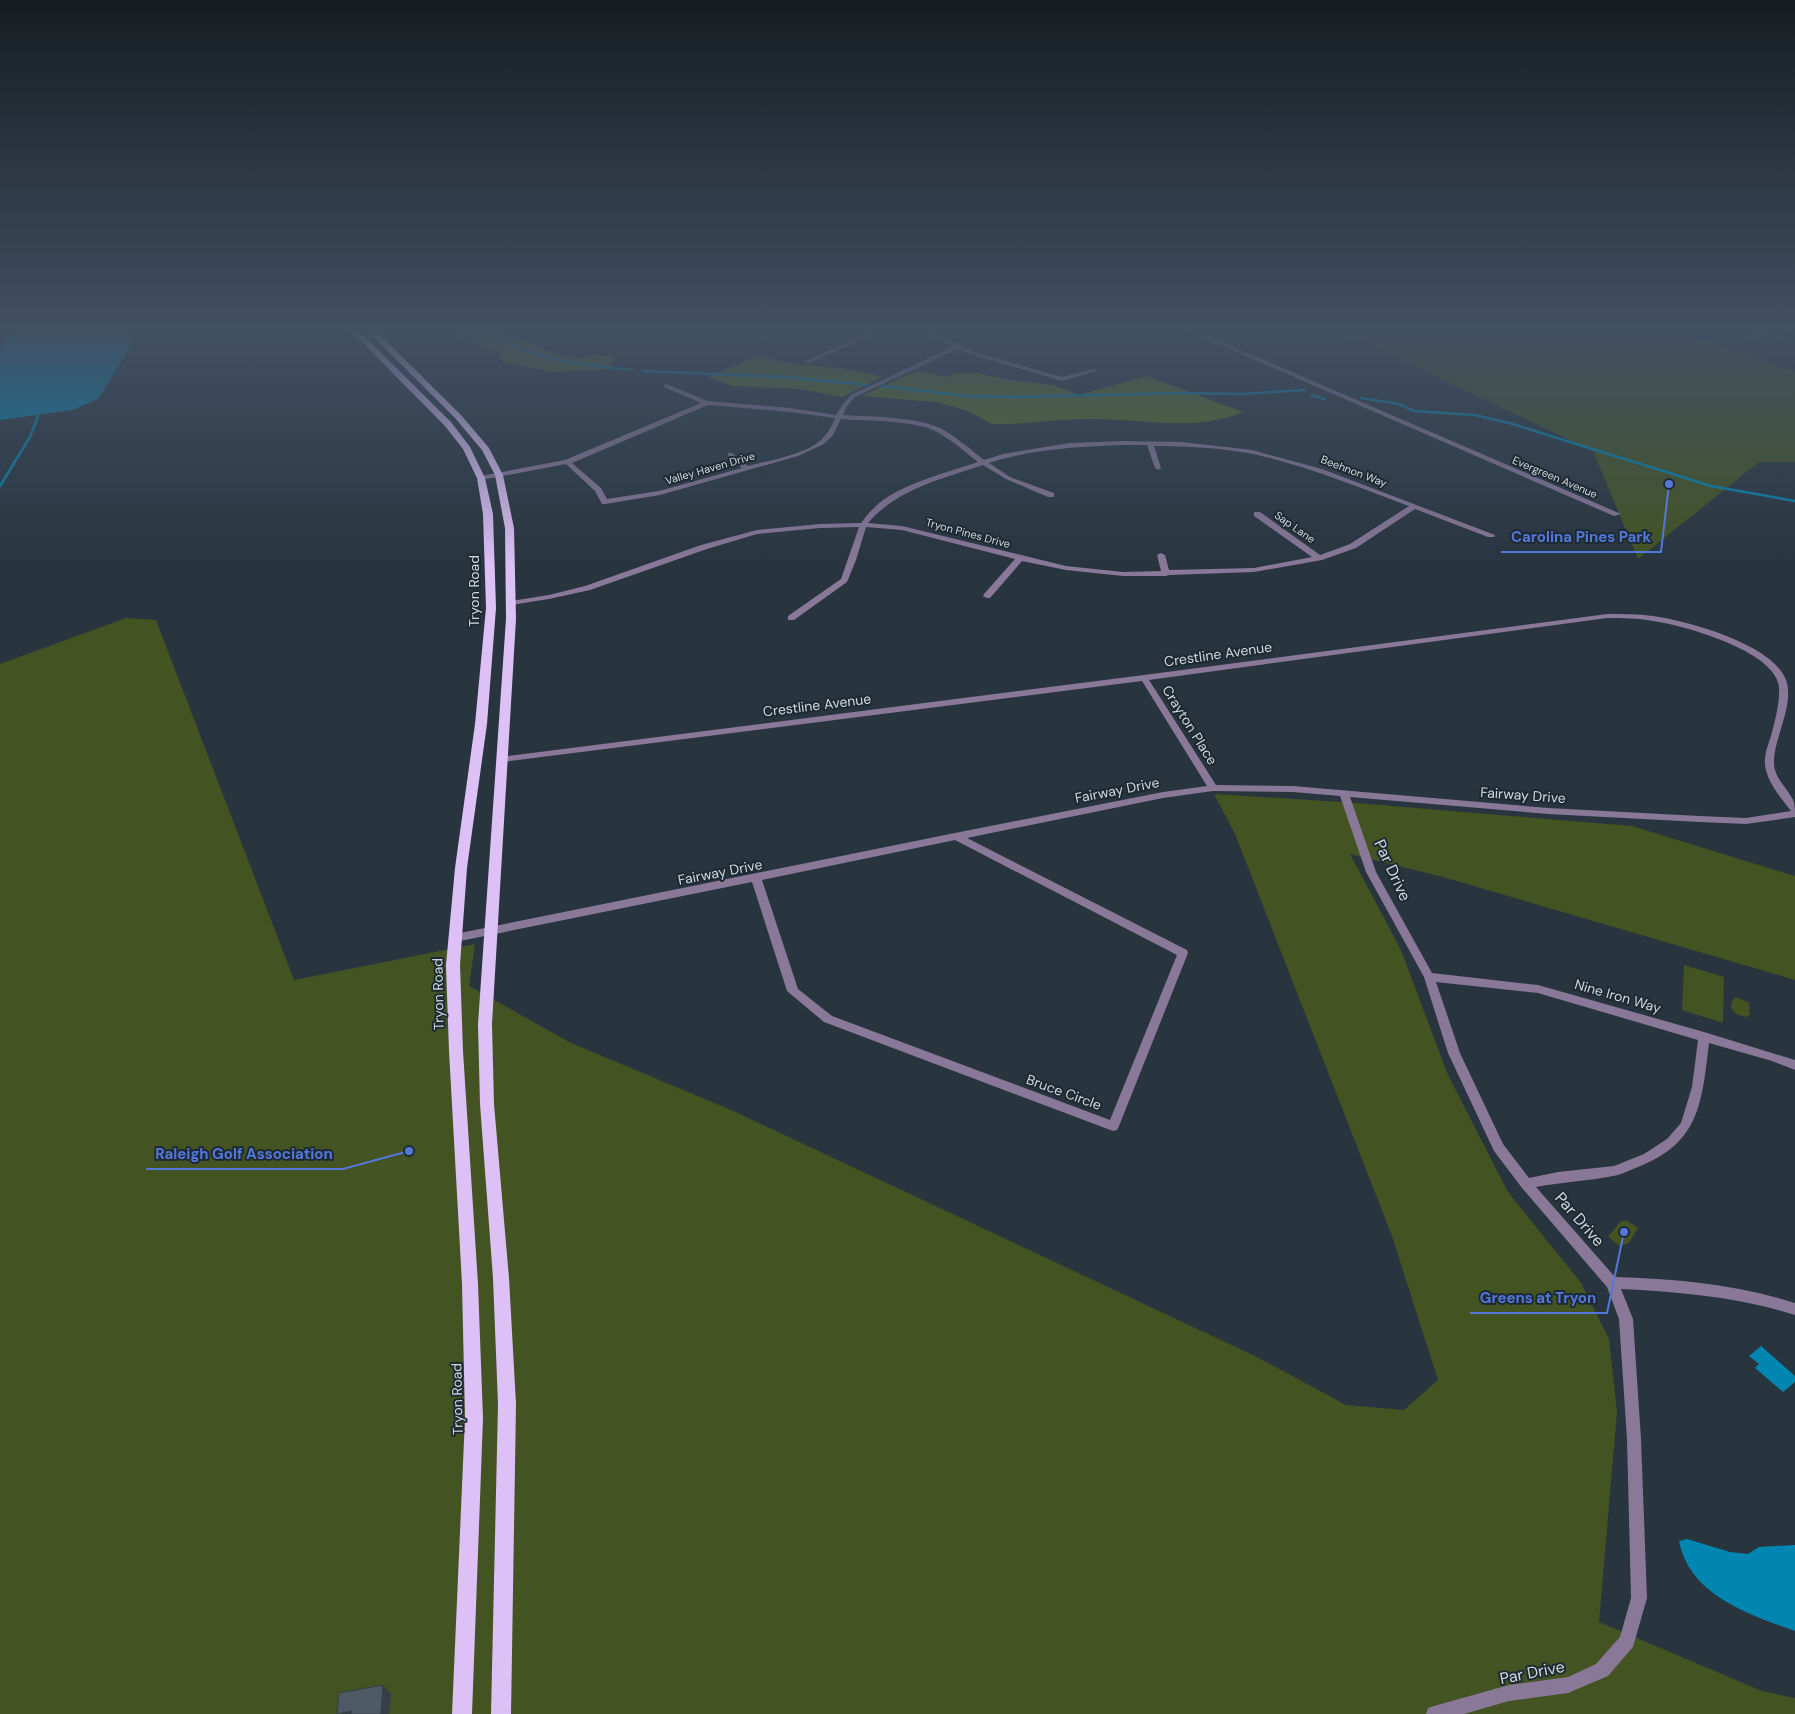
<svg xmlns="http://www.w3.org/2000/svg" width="1795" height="1714" font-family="'DM Sans',sans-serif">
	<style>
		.green { fill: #435422 }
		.forest { fill: #59721c }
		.water { fill: #0086b0 }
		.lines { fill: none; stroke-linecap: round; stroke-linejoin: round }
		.stream { stroke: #0086b0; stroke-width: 2.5 }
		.street { fill: #897898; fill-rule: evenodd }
		.primary { fill: #ddc1f6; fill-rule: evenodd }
		.shaded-wall { fill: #363e46 }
		.building { fill: #4d5964; stroke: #363e46 }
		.labels { text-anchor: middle; stroke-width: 4; stroke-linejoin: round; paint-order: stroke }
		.far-street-label { font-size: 11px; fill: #d0d8de; stroke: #1e2a33 }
		.street-label { font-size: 14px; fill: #d0d8de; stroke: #1e2a33 }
		.near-street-label { font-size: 16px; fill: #d0d8de; stroke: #1e2a33 }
		.leader { fill: none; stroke: #5377da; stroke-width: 2 }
		.callout-dot { fill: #5377da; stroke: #1e2a33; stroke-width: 2 }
		.callout-label { font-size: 15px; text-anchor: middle; font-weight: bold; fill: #5377da; stroke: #1e2a33; stroke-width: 4; stroke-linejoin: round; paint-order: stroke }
	</style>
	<rect width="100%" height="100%" fill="#28343e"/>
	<path class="green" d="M1331,327H1668L1795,371V462H1759L1638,559L1593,451Z
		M126,618L156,620L294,980L475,944L469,986L571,1043L731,1110L1255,1356L1346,1405L1404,1410L1438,1380L1392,1236L1235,834L1214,794L1357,803L1632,826L1795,876V980L1443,877L1350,854L1401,950L1448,1075L1508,1192L1581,1283L1609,1339L1617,1412L1599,1622L1762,1691L1795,1698V1714H0V664Z
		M1684,965L1724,977L1723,1023L1682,1010Z
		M1736,997L1749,1003L1750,1015L1746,1017L1736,1014L1731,1008L1732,1001Z
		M1626,1220L1638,1228L1629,1243L1620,1246L1608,1237L1620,1222Z"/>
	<path class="forest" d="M452,327H519L504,334L516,338L533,341L539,347L550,353L577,358L595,355L615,357L608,369L552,372L503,362L499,352L475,345L469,337L448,334Z
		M760,355C800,370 842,363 882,377L842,397L800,389L733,386L708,377Z
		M919,371L947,377L957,373H978L1009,380L1054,385L1079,395L1147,376L1243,412C1195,432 1141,419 1091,419C1060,419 1029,424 998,424H992L968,411L936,402L862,396L911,373Z"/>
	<path class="water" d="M12,327H137L130,348L98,399L72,410L0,420V351Z
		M1761,1346L1795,1376V1382L1783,1392L1755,1368L1759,1364L1749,1356Z
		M1687,1539L1730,1552L1748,1554L1759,1547L1795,1545V1631C1750,1615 1689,1595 1679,1541Z"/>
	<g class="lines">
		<path class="stream" d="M483,327C533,362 573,364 632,370
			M644,371L784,377L868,385
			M882,386L967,396L1012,397L1179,393L1241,394L1305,390
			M1311,395L1325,399
			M1361,398L1399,404L1414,411L1475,415L1509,423L1711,486L1795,501
			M0,486L30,437L38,416"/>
		<path class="street" d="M881,327H890L809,363L804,362Z
			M911,327H920L938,334L974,352L1062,377L1094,369L1097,371L1062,381L970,354L958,349L855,397L847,406L843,415C873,417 912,416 940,428C954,435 971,450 984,460L1003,454L1070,443L1122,441L1182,442L1252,450L1322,469L1495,535L1494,537H1488L1415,509L1356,548L1322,560L1254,572L1169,575L1166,576H1123L1066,570L1022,561L990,598H987L983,596L984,594L1015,559L902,530L866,527L856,560L847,582L794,620H788V616L841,579L859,527L820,528L757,534L707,549L590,590L549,599L511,605L507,603L511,601L549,595L585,586L701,545L757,530L820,524L861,523C865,518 869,512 874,508C896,485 948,472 978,462C965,452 952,440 937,432C917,420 865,421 841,419L833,435L824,444L798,456L660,495L605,504H602L595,491L566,464L481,480L477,478L481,476L565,460L701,403L664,387V385L666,384L708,401L790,408L836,415L842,405L851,395L954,346ZM708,405L790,412L835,418C832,426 828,433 822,439C806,455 770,460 748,466L732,453H728V455L742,468L659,491L607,499L601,488L572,463ZM1122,445H1147L1155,468L1158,470L1161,468L1154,446C1186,446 1222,448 1253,454C1307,466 1357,487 1409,506L1350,544L1320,555L1260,512H1254V516L1312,557L1254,568L1169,570L1165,555L1161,553L1157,555L1161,571L1123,572L1066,566L902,526L868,523C897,489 942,479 983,465L1006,479L1048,497H1054V493L1010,477L989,463C1031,449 1077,447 1122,445Z
			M1179,327H1188L1621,514L1614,516Z
			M1787,329L1790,331L1789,332L1753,337L1750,335L1753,333Z
			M1607,614C1622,614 1638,614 1653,616C1688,621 1777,645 1787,683C1793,708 1774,738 1774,762C1774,779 1788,788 1794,802C1795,806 1795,813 1795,817L1746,824L1700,822L1548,814L1350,797L1376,872L1432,973L1538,985L1704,1032L1795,1060V1070L1772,1061L1709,1043C1702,1102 1700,1143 1638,1167C1630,1170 1621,1175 1613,1176C1588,1181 1562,1182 1536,1187L1615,1277C1677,1279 1736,1284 1795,1303V1315C1738,1297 1681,1292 1621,1289L1633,1319L1641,1439L1647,1598L1633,1647L1608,1676L1568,1693L1509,1701L1464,1714H1426L1428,1708L1434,1706L1509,1685L1568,1677L1596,1664L1620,1637L1631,1598L1627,1439L1619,1319L1607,1287L1522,1188L1494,1151L1448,1053L1424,977L1366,872L1340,796L1293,792L1213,791L1163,798L967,838L1187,950L1188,953L1119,1126L1117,1130L1113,1131L824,1022L787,991L752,882L455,942L451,941L450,938L451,935L455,934L955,833L1163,792L1207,786L1142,681L503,762L498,759L500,757L1144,675ZM1607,618C1622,618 1638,618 1653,621C1683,625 1776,651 1779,687C1780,702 1775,721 1771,736C1768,745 1764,755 1765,765C1767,782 1781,798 1791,811L1746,818L1700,816L1548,808L1293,786L1216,785L1149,680ZM955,840L1177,955L1110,1120L832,1016L798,989L762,880ZM1436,982L1538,993L1698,1040L1692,1087L1681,1123L1667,1139L1644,1154L1614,1166L1558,1172L1529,1178L1503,1144L1460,1053Z"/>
		<path class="primary" d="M347,327H355L451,422L470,447L485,478L493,514L496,608L487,724L467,868L460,965L463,1051L478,1284L483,1418L472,1714H452L465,1418L462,1284L449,1051L446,965L455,868L475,724L486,608L483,514L477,478L463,449L445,426Z
			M364,327H372L461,415L489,448L503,475L514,528L516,619L492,1024L494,1104L509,1278L516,1404L511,1714H491L498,1404L493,1278L480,1104L478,1024L506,619L505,528L495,475L482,450L455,418Z"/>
	</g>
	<path class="shaded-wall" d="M383,1685L391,1694L389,1714H381Z
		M351,1711L354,1714H340Z"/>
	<path class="building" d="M383,1685L381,1714H351V1711L337,1714L339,1693Z"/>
	<linearGradient id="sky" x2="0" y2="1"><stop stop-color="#161d22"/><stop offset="0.58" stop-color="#425063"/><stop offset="1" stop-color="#425063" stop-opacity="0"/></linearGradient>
	<rect width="1795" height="567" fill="url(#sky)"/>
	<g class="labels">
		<g class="far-street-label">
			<text transform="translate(710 468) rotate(-16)" y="4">Valley Haven Drive</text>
			<text transform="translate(1354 471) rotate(21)" y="4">Beehnon Way</text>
			<text transform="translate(1555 477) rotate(23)" y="4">Evergreen Avenue</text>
			<text transform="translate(1295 527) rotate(35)" y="4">Sap Lane</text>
			<text transform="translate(968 533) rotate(15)" y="4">Tryon Pines Drive</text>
		</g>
		<g class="street-label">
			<text transform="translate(474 591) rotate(-90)" y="5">Tryon Road</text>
			<text transform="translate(1218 654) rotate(-8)" y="5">Crestline Avenue</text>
			<text transform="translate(817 705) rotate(-7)" y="5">Crestline Avenue</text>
			<text transform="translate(1190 725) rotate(58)" y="5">Crayton Place</text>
			<text transform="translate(1117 790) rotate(-11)" y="5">Fairway Drive</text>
			<text transform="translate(1523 795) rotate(4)" y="5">Fairway Drive</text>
			<text transform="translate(720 872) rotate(-11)" y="5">Fairway Drive</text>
			<text transform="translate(438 994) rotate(-91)" y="5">Tryon Road</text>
			<text transform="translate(1618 996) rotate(16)" y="5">Nine Iron Way</text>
			<text transform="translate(1064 1092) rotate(20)" y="5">Bruce Circle</text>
			<text transform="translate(457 1399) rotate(-91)" y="5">Tryon Road</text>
		</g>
		<g class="near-street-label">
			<text transform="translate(1393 870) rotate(65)" y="6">Par Drive</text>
			<text transform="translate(1580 1219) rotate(49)" y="6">Par Drive</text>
			<text transform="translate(1532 1672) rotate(-11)" y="6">Par Drive</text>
		</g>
	</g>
	<path class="leader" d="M1669 484L1661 552H1501M409 1151L343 1169H146M1624 1232L1607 1313H1470"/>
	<g class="callout-dot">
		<circle cx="1669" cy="484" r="5"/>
		<circle cx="409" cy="1151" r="5"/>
		<circle cx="1624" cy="1232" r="5"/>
	</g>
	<g class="callout-label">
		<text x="1581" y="542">Carolina Pines Park</text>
		<text x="244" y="1159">Raleigh Golf Association</text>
		<text x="1538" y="1303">Greens at Tryon</text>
	</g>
</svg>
